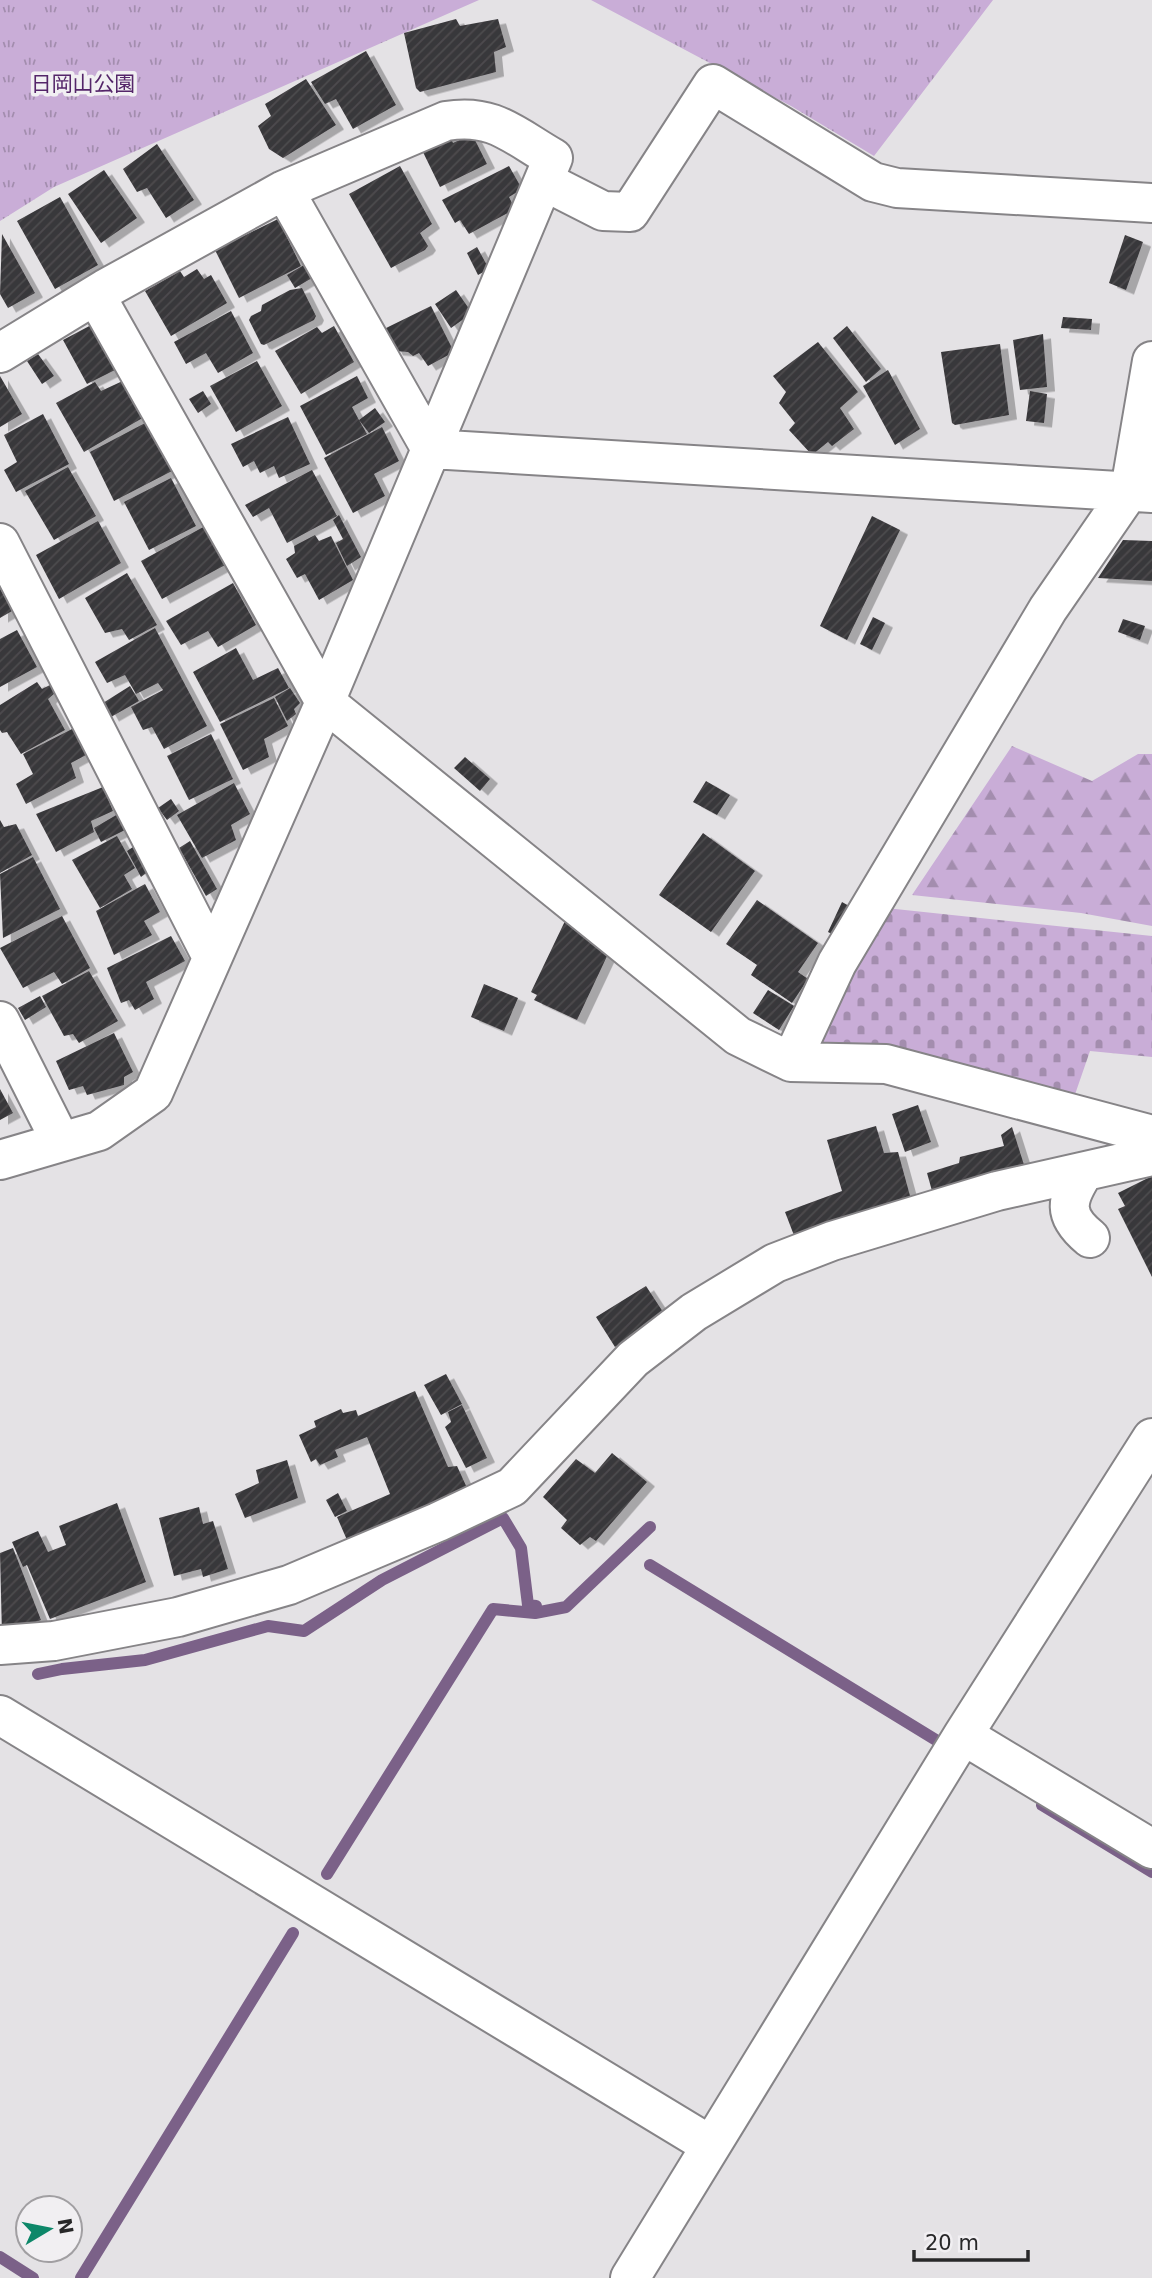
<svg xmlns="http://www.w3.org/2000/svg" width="1152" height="2278" font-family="'DejaVu Sans','Noto Sans JP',sans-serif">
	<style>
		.forest { fill: url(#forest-firs) }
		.cemetery { fill: url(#cemetery-stones) }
		.park { fill: url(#park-tufts) }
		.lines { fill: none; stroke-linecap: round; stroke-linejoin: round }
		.stream { stroke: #7b6188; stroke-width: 12 }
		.building { fill: url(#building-hatch); filter: url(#shadow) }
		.minor-casing { stroke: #868487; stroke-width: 42 }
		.minor { stroke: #fff; stroke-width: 38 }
		.labels { text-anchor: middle; stroke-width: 7; stroke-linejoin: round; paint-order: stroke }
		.park-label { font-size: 21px; fill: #542569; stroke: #f1eff2 }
	</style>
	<defs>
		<pattern id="forest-firs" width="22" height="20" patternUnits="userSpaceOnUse" patternTransform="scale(1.75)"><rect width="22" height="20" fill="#c9add7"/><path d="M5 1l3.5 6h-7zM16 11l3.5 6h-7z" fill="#a38dae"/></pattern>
		<pattern id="cemetery-stones" width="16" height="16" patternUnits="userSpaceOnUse" patternTransform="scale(1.75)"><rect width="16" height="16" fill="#c9add7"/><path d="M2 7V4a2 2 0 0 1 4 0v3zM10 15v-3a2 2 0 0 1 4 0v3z" fill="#a38dae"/></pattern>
		<pattern id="park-tufts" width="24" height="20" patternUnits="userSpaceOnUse" patternTransform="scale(1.75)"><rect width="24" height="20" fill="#c9add7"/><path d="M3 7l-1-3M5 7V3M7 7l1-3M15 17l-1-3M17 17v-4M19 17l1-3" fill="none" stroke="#a38dae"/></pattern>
		<pattern id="building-hatch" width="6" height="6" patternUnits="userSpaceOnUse" patternTransform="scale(1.75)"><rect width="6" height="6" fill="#39373a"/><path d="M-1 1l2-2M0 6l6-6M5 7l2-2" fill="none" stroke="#4d4b4e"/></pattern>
		<filter id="shadow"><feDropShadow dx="8" dy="4.5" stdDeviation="0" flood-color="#0004"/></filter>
	</defs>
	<rect width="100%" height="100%" fill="#e4e2e5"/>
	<path class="forest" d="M1012,746L1092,781L1138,754H1152V926L1081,913L912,895Z"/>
	<path class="cemetery" d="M886,908L1152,936V1057L1090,1051L1071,1106L802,1056Z"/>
	<path class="park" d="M0,0H479L54,187L0,221Z
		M591,0H993L874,156L791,106Z"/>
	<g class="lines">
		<path class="stream" d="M650,1565L949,1748
			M38,1674L62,1669L145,1660L268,1626L304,1631L382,1580L503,1518L521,1548L528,1605L536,1606
			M1042,1805L1152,1872
			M327,1874L493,1609L535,1613L566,1607L650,1527
			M0,2257L33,2278
			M81,2278L293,1933"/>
	</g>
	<path class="building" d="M456,19L460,26L498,19L506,47L494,52L496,72L420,92L416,88L404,33Z
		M366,51L396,105L353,129L336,99L325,104L311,82Z
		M306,79L336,125L283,158L269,149L258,126L271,116L265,104Z
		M449,134L453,143L472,134L487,164L440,187L421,148Z
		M157,144L194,200L166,218L147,188L137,192L123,169Z
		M400,166L432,224L420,233L428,246L425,250L391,268L349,194Z
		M509,166L522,189L509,197L515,209L469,234L460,220L455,223L442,200Z
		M104,170L137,218L101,243L68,194Z
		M60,197L98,265L55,289L17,221Z
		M278,219L301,266L239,298L215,250Z
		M2,234L35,293L8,308L0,294Z
		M1125,235L1143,242L1126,290L1109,283Z
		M477,247L489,269L478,275L467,253Z
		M304,265L312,278L295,288L287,275Z
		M197,269L204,279L211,275L227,303L171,336L145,291L180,271L184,277Z
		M302,288L316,316L314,320L264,345L261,344L249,320L251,316L261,311L262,305L290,290Z
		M456,290L472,313L451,328L435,304Z
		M431,306L454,352L428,366L419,353L413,356L408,352L395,351L384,329Z
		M231,311L253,353L218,373L206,353L186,364L174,342Z
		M1063,317L1092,319L1091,330L1061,328Z
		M95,323L119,368L87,384L63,340Z
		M334,326L354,362L301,394L275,351L317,327L322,333Z
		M847,326L881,369L866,382L833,338Z
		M1043,334L1047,387L1020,390L1013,340Z
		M818,342L858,392L840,408L854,429L832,446L828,442L812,455L789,430L795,423L779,403L786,392L773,376Z
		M1000,344L1009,415L955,425L952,423L941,352Z
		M38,354L54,376L42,384L27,361Z
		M257,361L282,406L236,432L210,386Z
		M888,370L920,429L895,445L863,386Z
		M0,376L22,414L0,427Z
		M357,376L368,398L352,407L359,420L375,408L385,422L369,433L359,420L367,434L326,455L300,406Z
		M127,379L146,416L84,452L56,403L95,382L101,391Z
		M203,391L211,404L198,413L189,399Z
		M1030,391L1047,394L1044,423L1026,421Z
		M43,414L69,464L16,492L4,470L17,462L4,435Z
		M288,417L310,464L279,478L274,466L260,473L254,461L243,467L231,444Z
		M147,422L172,471L114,501L90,452Z
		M382,427L399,461L374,474L385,496L353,513L324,458Z
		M68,467L96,516L54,540L25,491Z
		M312,470L337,516L287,543L269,508L253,517L245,505Z
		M171,478L196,526L149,550L124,502Z
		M339,515L361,557L347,566L336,543L343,539L333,520Z
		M872,516L900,530L847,640L820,626Z
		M98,521L121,563L59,599L36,555Z
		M207,525L227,564L162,599L141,561Z
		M315,535L319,541L331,536L353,580L319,600L305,574L297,578L286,559L295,553L294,546Z
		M1123,540L1152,541V581L1098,578Z
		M127,573L157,625L129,640L122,629L105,633L85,598Z
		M233,583L256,625L218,647L208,631L181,645L166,621Z
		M0,588L12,611L0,618Z
		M873,617L885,623L872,650L860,644Z
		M1123,619L1145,626L1140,640L1118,632Z
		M155,628L207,726L164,749L152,727L143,730L131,707L163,690L158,683L136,694L125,675L107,683L95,662Z
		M17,630L37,667L0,687V639Z
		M236,648L253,680L278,668L289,688L220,722L193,672Z
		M37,682L42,689L50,685L55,693L48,699L65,730L21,754L7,732L2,733L0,730V705Z
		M130,686L139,701L111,717L103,703Z
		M290,688L300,703L294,709L296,714L287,721L275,697Z
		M274,698L288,726L264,739L269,757L243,770L220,724Z
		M74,728L88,754L71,763L76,778L26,804L16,784L33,774L23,754Z
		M211,734L233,779L189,800L167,756Z
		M465,757L490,779L480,791L454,768Z
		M706,781L730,795L717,815L693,802Z
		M234,783L250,814L231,825L236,840L202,858L177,815Z
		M103,787L113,811L91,821L94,832L56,852L36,814Z
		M171,799L179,811L167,820L158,808Z
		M118,814L127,829L101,842L94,828Z
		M0,820L4,827L16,824L32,855L0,873Z
		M703,833L755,871L711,932L659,895Z
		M117,836L135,868L124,875L132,889L100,908L72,860Z
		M190,841L217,889L206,896L179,848Z
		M136,845L149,871L141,877L127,851Z
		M33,857L60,909L3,938L0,874Z
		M145,884L160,912L144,921L152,935L114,955L96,911Z
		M757,900L818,943L798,972L808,979L792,1003L751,975L757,965L726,944Z
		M842,902L858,911L843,940L828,932Z
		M62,916L90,968L62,984L54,972L23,988L0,948Z
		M565,921L596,936L593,944L609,952L577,1020L534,1000L537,995L531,992Z
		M171,936L185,961L146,982L154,999L135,1010L129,1000L121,1003L107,968Z
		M89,971L118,1021L79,1043L73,1034L64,1036L42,996Z
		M484,984L518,998L504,1031L471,1017Z
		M768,990L794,1006L779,1030L753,1013Z
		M40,996L46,1007L25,1020L18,1008Z
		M114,1033L133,1072L124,1077V1085L87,1095L83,1086L69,1090L56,1061Z
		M0,1089L13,1113L0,1120Z
		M918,1105L931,1142L905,1152L892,1114Z
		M876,1126L884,1153L898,1152L912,1203L795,1238L785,1212L842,1191L827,1140Z
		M1012,1127L1026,1171L934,1198L927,1173L959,1163L960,1157L1004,1146L1001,1135Z
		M1152,1176V1277L1118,1209L1125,1206L1118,1193Z
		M646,1286L665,1315L615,1347L596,1317Z
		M446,1374L462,1404L441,1415L424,1385Z
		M415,1391L448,1467L457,1466L468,1490L347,1540L337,1517L390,1494L367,1437L335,1450L338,1457L320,1465L316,1459L311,1462L299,1435L316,1427L314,1421L341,1409L343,1413L356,1410L358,1416Z
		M462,1405L487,1458L466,1468L445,1427L451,1422L448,1412Z
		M612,1453L647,1482L596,1541L590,1537L580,1545L561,1528L567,1520L543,1497L576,1459L595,1473Z
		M287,1460L298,1498L245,1518L235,1494L259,1483L256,1470Z
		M338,1493L347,1511L335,1517L326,1500Z
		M117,1503L146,1582L50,1619L27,1565L23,1567L12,1542L38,1531L48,1552L66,1545L59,1526Z
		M199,1507L203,1524L213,1521L228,1569L203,1577L201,1569L174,1576L159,1518Z
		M13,1548L41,1620L2,1635L0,1553Z"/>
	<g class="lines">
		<g class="minor-casing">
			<path id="minor" d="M544,181L603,211L630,212L713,84L873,182L897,188L1152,203
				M284,190L431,449L1152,493
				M96,296L325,702L738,1036L791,1062L886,1064L1152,1135
				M0,353L105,289L284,190L446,121C493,113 513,135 553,158L325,702L153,1093L99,1131L0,1160
				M0,543L212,957
				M0,1021L60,1140
				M791,1062L837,963L1048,609L1130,490L1152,361
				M1084,1172C1066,1200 1062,1215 1090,1238
				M0,1645L54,1641L178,1617L289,1585L438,1522L512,1487L633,1359L694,1312L775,1263L832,1241L997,1191L1152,1156
				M0,1715L710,2145
				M963,1735L1152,1849
				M630,2278L963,1735L1152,1438"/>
		</g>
		<use href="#minor" class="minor"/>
	</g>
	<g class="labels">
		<g class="park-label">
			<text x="83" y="91">日岡山公園</text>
		</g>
	</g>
	<g transform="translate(49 2229) rotate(80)"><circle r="33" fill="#f1eff2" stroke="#a19fa2" stroke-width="2"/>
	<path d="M0-5L12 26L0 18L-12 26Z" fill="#0d8769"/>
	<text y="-10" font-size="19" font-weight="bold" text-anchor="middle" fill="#282829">N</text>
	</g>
	<path d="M914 2250v10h114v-10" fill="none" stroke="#282829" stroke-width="3.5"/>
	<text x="925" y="2250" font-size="21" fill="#282829" stroke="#f1eff2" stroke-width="5" paint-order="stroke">20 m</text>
</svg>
